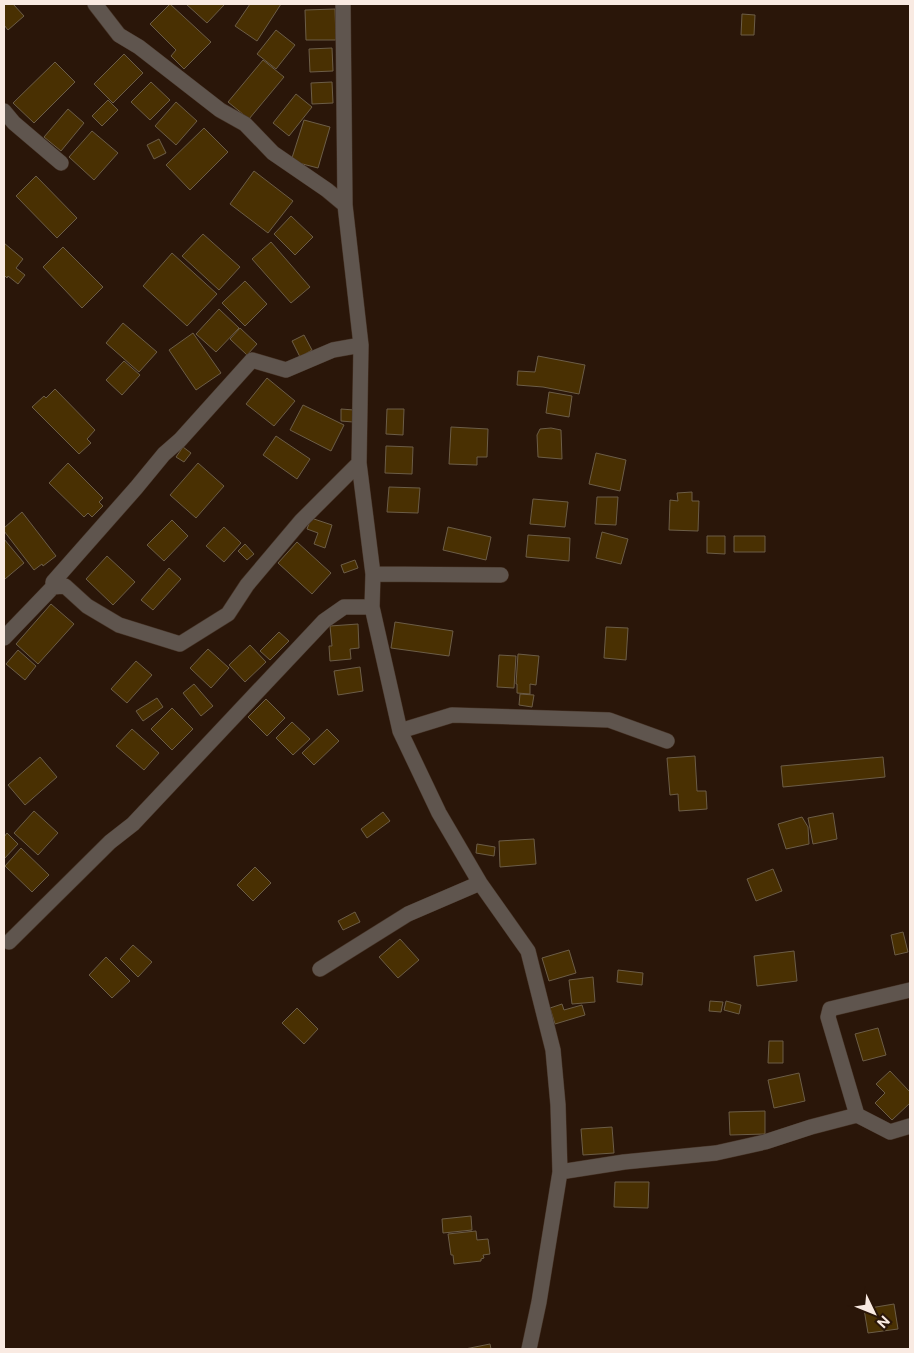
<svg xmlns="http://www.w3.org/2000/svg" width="914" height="1353" font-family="'Public Sans',sans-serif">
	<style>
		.building { fill: #493002; stroke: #6c5d47 }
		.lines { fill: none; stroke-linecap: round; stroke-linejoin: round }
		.street-casing { stroke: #473427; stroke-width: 16 }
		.street { stroke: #5f554e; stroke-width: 15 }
	</style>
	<rect width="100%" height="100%" fill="#2a1609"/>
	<path class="building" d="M4,4H13L24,16L8,30L4,25Z
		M170,4L211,42L184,69L171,56L176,50L150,24Z
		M186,4H223L224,5L207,23Z
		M250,4H281L257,41L235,26Z
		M335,9L336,40H306L305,10Z
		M742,14L755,15L754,35H741Z
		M276,30L295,45L276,69L257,54Z
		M332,48L333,71L310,72L309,49Z
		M124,54L143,73L113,103L94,84Z
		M263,60L284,77L249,119L228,102Z
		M55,62L75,82L34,123L13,103Z
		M151,82L170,100L150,120L131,102Z
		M332,82L333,103L312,104L311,83Z
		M296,94L312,107L289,136L273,123Z
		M108,100L118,110L102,126L92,116Z
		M176,102L197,121L176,145L155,126Z
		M68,109L84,123L61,151L44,137Z
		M304,120L330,127L318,168L291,161Z
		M204,128L228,152L190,190L166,165Z
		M92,131L118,153L94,180L69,157Z
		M159,139L166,153L154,159L147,145Z
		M254,171L293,201L268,233L230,204Z
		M36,176L77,218L57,238L16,196Z
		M291,216L313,237L295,255L274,234Z
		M203,234L240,267L219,290L182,256Z
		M271,242L310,287L291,303L252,259Z
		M4,243L23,259L16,268L25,275L18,284L8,276L7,278L4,275Z
		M63,247L103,287L82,308L43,267Z
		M172,253L217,294L187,326L143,286Z
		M245,281L267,304L245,326L222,303Z
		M219,309L239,328L216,352L196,334Z
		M123,323L157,352L139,372L106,343Z
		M240,328L257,344L247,355L230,339Z
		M193,333L221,373L196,390L169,350Z
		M304,335L312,350L300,357L292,341Z
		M538,356L585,365L579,394L543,387L517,385L518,371L535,372Z
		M124,361L140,375L122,395L106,380Z
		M267,378L295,401L274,426L246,404Z
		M55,389L95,430L87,439L91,443L79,454L32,407L44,396L46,398Z
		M549,392L572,396L569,417L546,413Z
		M303,405L344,425L331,451L290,430Z
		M341,409L354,410L353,422L341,421Z
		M387,409H404L403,435L386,434Z
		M451,427L488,429L487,457H477V465L449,464Z
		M551,428L561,430L562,459L538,457L537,435L540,429Z
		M276,436L310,459L297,479L263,455Z
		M386,446L413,447L412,474L385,473Z
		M183,447L191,453L184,462L176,457Z
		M596,453L626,460L620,491L589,484Z
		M68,463L103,498L99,502L103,506L92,517L88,513L84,517L49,483Z
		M198,463L224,486L196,518L170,495Z
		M389,487L420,488L418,513L387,512Z
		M692,492V501H699L698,531L669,530L670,500L678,501L677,493Z
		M597,497H618L616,525L595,524Z
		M533,499L568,502L565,527L530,524Z
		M22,512L56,556L43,566L42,564L34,570L4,531V528Z
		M311,518L332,525L325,548L314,544L318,533L307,529Z
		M172,520L188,536L164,561L147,545Z
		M224,527L241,543L224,562L206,546Z
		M448,527L491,537L486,560L443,550Z
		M602,532L628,539L621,564L596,558Z
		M528,535L570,538L569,561L526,557Z
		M707,536H725V554L707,553Z
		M734,536H765V552H734Z
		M4,539L24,563L5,579L4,578Z
		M297,542L331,573L312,594L278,563Z
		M245,544L254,554L247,560L238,551Z
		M107,556L135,582L113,605L86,579Z
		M355,560L358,568L344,573L341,565Z
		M169,568L181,579L153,610L141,600Z
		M51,604L74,624L38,664L16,644Z
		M395,622L453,631L449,656L391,648Z
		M358,624L359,648L350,649L351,659L330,661L329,646H332L330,626Z
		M606,627L628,628L626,660L604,658Z
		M279,632L289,641L270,660L260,651Z
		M250,645L266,662L245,682L229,665Z
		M208,649L229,668L211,688L190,668Z
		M18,650L36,666L25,680L6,664Z
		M518,654L539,656L536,685L530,684V694L517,693V684H516Z
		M499,655L516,656L514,688L497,687Z
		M136,661L152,675L127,703L111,689Z
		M360,667L363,691L338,695L334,671Z
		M194,684L213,706L201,716L183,693Z
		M520,694L534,695L532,707L519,705Z
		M157,698L163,707L143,721L136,711Z
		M266,699L285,718L267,736L248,717Z
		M172,708L193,729L172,750L151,729Z
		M292,722L310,739L293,755L276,738Z
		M132,729L159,753L144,770L116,746Z
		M327,729L339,741L314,765L302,753Z
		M695,756L697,791H706L707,809L679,811L678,794L670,795L667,758Z
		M40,757L57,777L25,805L8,785Z
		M883,757L885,777L783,787L781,766Z
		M34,811L58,833L38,855L14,833Z
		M383,812L390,821L367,838L361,829Z
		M833,813L837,839L813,844L808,818Z
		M802,817L808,827L809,844L786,849L778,824Z
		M7,833L18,844L4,859V837Z
		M534,839L536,864L500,867L499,841Z
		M477,844L495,847L494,856L476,853Z
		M21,848L49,875L32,892L5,866Z
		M255,867L271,883L253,901L237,885Z
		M773,869L782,891L756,901L747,879Z
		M355,912L360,922L343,930L338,921Z
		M903,932L908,952L895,955L891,935Z
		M400,939L419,960L398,978L379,957Z
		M133,945L152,962L138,977L120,959Z
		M569,950L576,973L549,981L542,958Z
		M794,951L797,981L757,986L754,956Z
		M106,957L130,981L112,998L89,975Z
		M618,970L643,973L642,985L617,982Z
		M593,977L595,1002L572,1004L569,980Z
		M710,1001L723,1002L721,1012L709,1011Z
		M726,1001L741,1005L739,1014L724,1010Z
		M562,1004L564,1010L582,1005L585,1015L555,1024L550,1008Z
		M297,1008L318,1029L304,1044L282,1023Z
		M878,1028L886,1055L863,1061L855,1034Z
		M769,1041H783V1063H768Z
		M890,1071L910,1092V1103L892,1120L875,1103L885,1093L876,1084Z
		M799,1073L805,1101L774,1108L768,1080Z
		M765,1111V1134L730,1135L729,1112Z
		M612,1127L614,1153L583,1155L581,1129Z
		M615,1182H649L648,1208L614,1207Z
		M471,1216L472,1230L443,1233L442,1219Z
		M476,1231L477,1240L488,1239L490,1254L483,1255L484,1258L481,1259V1261L454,1264L453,1255H451L448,1234Z
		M894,1304L898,1329L868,1333L864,1309Z
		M490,1344L491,1349H465Z"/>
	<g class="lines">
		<g class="street-casing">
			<path id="street" d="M95,4L119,35L139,47L220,110L245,124L273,153L327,190L345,205
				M343,4L345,205L361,345L359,463L373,574L372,607L400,731L439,813L480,883L528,951L553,1050L558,1105L560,1172L539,1302L529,1349
				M4,111L14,123L61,163
				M373,574L501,575
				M53,587V582L136,488L164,454L180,440L252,360L286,370L333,350L361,345
				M4,638L53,587L65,586L87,606L119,625L180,644L228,614L247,585L301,521L359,463
				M400,731L452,715L609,720L667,741
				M9,942L110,842L133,824L324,621L344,607H372
				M320,969L408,914L480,883
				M910,990L830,1009L828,1017L857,1115L890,1132L910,1126
				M560,1172L624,1162L716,1153L765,1142L811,1127L857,1115"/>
		</g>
		<use href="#street" class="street"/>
	</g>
	<rect width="914" height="1353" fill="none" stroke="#f9eae2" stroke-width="10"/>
	<g transform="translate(874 1313) rotate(133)" stroke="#2a1609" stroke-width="4" paint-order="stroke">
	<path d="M0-4L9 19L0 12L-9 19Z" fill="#f9eae2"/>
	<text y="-8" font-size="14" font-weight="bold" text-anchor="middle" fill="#f9eae2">N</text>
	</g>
</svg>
